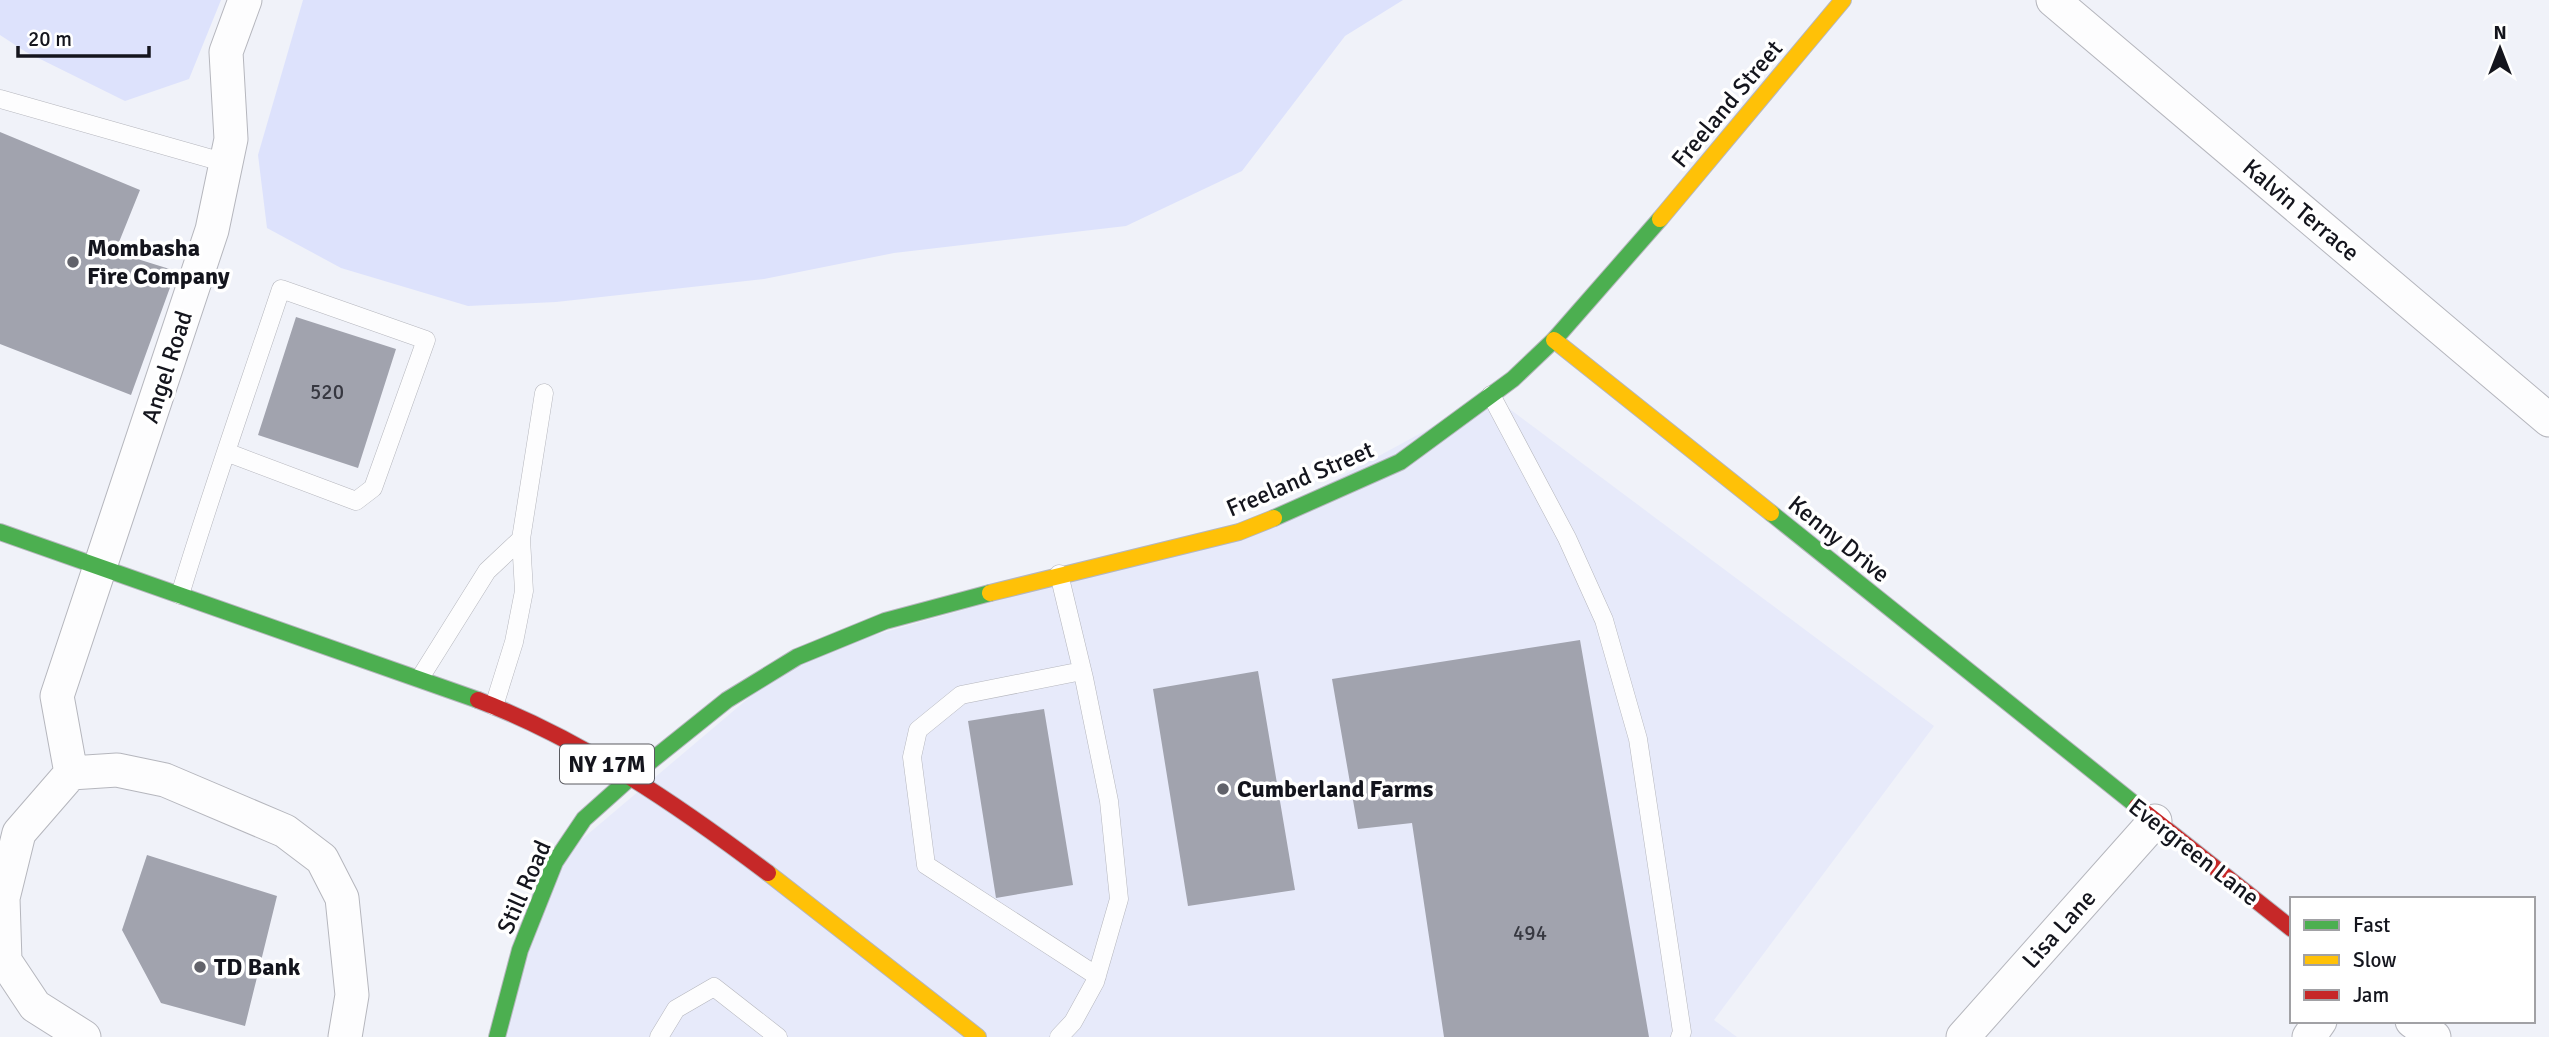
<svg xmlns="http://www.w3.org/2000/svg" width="2549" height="1037" font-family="Signika,sans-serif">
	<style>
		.built { fill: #e7eafa }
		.green { fill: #dde2fc }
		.building { fill: #a1a3ae }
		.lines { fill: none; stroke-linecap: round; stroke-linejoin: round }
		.lane-casing { stroke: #b5b6bd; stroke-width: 19 }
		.street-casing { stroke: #b5b6bd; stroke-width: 35 }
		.fast-casing { stroke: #b5b6bd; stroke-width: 18 }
		.slow-casing { stroke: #b5b6bd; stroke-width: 18 }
		.jam-casing { stroke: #b5b6bd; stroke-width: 18 }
		.lane { stroke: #fdfdfe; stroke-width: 18 }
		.street { stroke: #fdfdfe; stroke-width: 33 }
		.fast { stroke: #4caf50; stroke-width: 16 }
		.slow { stroke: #ffc107; stroke-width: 16 }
		.jam { stroke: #c62828; stroke-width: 16 }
		.poi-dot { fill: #61626a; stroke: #fff; stroke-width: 2.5 }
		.labels { text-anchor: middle; stroke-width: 7; stroke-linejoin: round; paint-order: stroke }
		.number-label { font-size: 21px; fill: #373841 }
		.shield { fill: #fff; stroke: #5a5b61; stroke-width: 2 }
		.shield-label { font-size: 23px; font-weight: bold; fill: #14151d }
		.street-label { font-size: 24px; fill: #14151d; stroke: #fff }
		.poi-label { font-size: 24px; font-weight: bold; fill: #14151d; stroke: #fff; text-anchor: start }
	</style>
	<rect width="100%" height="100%" fill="#f0f2f9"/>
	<path class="built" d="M1491,395L1934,726L1714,1020L1737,1037H497L555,862L797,657L1239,532Z"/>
	<path class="green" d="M0,0H221L189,79L125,101L26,52L0,35Z
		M303,0H1403L1345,36L1242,171L1126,226L894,253L764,279L556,302L468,306L341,268L267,228L258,155Z"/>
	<path class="building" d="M0,132L140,190L115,252L176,271L131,395L0,344Z
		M296,317L396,349L358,468L258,435Z
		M1580,640L1649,1037H1444L1412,823L1358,829L1332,679Z
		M1258,671L1295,890L1188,906L1153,689Z
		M1044,709L1073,885L996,898L968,721Z
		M147,855L277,896L245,1026L161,1003L122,930Z"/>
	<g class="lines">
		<g class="lane-casing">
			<path id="lane" d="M0,99L226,163
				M1491,395L1567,538L1604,620L1638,739L1682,1032L1680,1037
				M1059,574L1084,678L1109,801L1119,899L1095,982L1073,1022L1059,1037
				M180,595C211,492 247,391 281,289L426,340L373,488L356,501L226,452
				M1082,671L961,695L918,730L912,757L926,865L1097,976
				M420,678L487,571L521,539
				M494,706L514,642L524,591L521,539L544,393
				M659,1037L676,1009L714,987L778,1037"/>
		</g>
		<g class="street-casing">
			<path id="street" d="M2053,0L2549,420
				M71,773L57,696L212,230L231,139L226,52L245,0
				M2412,1021L2434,1037
				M84,1037L35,1006L5,961L3,898L19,833L71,773L117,770L165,780L285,831L322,859L342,898L352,995L345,1037
				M1963,1037L2155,821
				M2309,1037L2320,1021"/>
		</g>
		<g class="fast-casing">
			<path id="fast" d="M1771,513L2137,806
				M1274,518L1400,462L1513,379L1554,340L1660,219
				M0,532L478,700
				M497,1037L520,950L555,862L584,819L631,777L727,700L797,657L885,621L990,593"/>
		</g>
		<g class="slow-casing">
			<path id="slow" d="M1660,219L1843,0
				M1554,340L1771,513
				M990,593L1239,532L1274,518
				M768,873L978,1037"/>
		</g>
		<g class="jam-casing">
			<path id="jam" d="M478,700C583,740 679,806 768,873
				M2137,806L2292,929"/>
		</g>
		<use href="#lane" class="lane"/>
		<use href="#street" class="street"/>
		<use href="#fast" class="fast"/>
		<use href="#slow" class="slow"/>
		<use href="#jam" class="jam"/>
	</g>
	<g class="poi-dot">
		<circle cx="73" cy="262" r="7"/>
		<circle cx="1223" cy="789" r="7"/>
		<circle cx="200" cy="967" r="7"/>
	</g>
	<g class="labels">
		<g class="number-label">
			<text x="327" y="399">520</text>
			<text x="1530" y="940">494</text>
		</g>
		<rect class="shield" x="560" y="744.5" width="94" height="39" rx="5"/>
		<g class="shield-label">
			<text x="607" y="772">NY 17M</text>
		</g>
		<g class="street-label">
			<text transform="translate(1727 104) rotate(-50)" y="8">Freeland Street</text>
			<text transform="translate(2301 210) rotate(40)" y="8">Kalvin Terrace</text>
			<text transform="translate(167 367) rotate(-72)" y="8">Angel Road</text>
			<text transform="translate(1300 479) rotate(-23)" y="8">Freeland Street</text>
			<text transform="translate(1839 539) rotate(39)" y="8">Kenny Drive</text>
			<text transform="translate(2194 852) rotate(38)" y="8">Evergreen Lane</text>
			<text transform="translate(524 887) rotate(-66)" y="8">Still Road</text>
			<text transform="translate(2059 929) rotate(-48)" y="8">Lisa Lane</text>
		</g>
		<g class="poi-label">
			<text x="87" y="256">Mombasha<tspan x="87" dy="28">Fire Company</tspan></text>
			<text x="1237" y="797">Cumberland Farms</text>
			<text x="214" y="975">TD Bank</text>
		</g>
	</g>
	<rect x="2290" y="897" width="245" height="126" fill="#ffffff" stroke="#a1a1a5" stroke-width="2"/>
	<rect x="2304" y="920" width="35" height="10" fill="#4caf50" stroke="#a1a1a5" stroke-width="2"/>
	<text x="2353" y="932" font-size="21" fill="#14151d">Fast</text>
	<rect x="2304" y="955" width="35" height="10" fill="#ffc107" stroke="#a1a1a5" stroke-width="2"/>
	<text x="2353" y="967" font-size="21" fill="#14151d">Slow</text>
	<rect x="2304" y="990" width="35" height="10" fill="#c62828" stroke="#a1a1a5" stroke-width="2"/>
	<text x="2353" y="1002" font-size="21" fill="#14151d">Jam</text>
	<g transform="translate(2500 49)" stroke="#ffffff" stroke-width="5" paint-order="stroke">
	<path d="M0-5L12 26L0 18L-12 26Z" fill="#14151d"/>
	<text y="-10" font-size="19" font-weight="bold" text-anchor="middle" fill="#14151d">N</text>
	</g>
	<path d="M18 46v10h131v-10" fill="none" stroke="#14151d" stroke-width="3.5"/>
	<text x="28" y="46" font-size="21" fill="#14151d" stroke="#ffffff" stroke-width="5" paint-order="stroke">20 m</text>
</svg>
